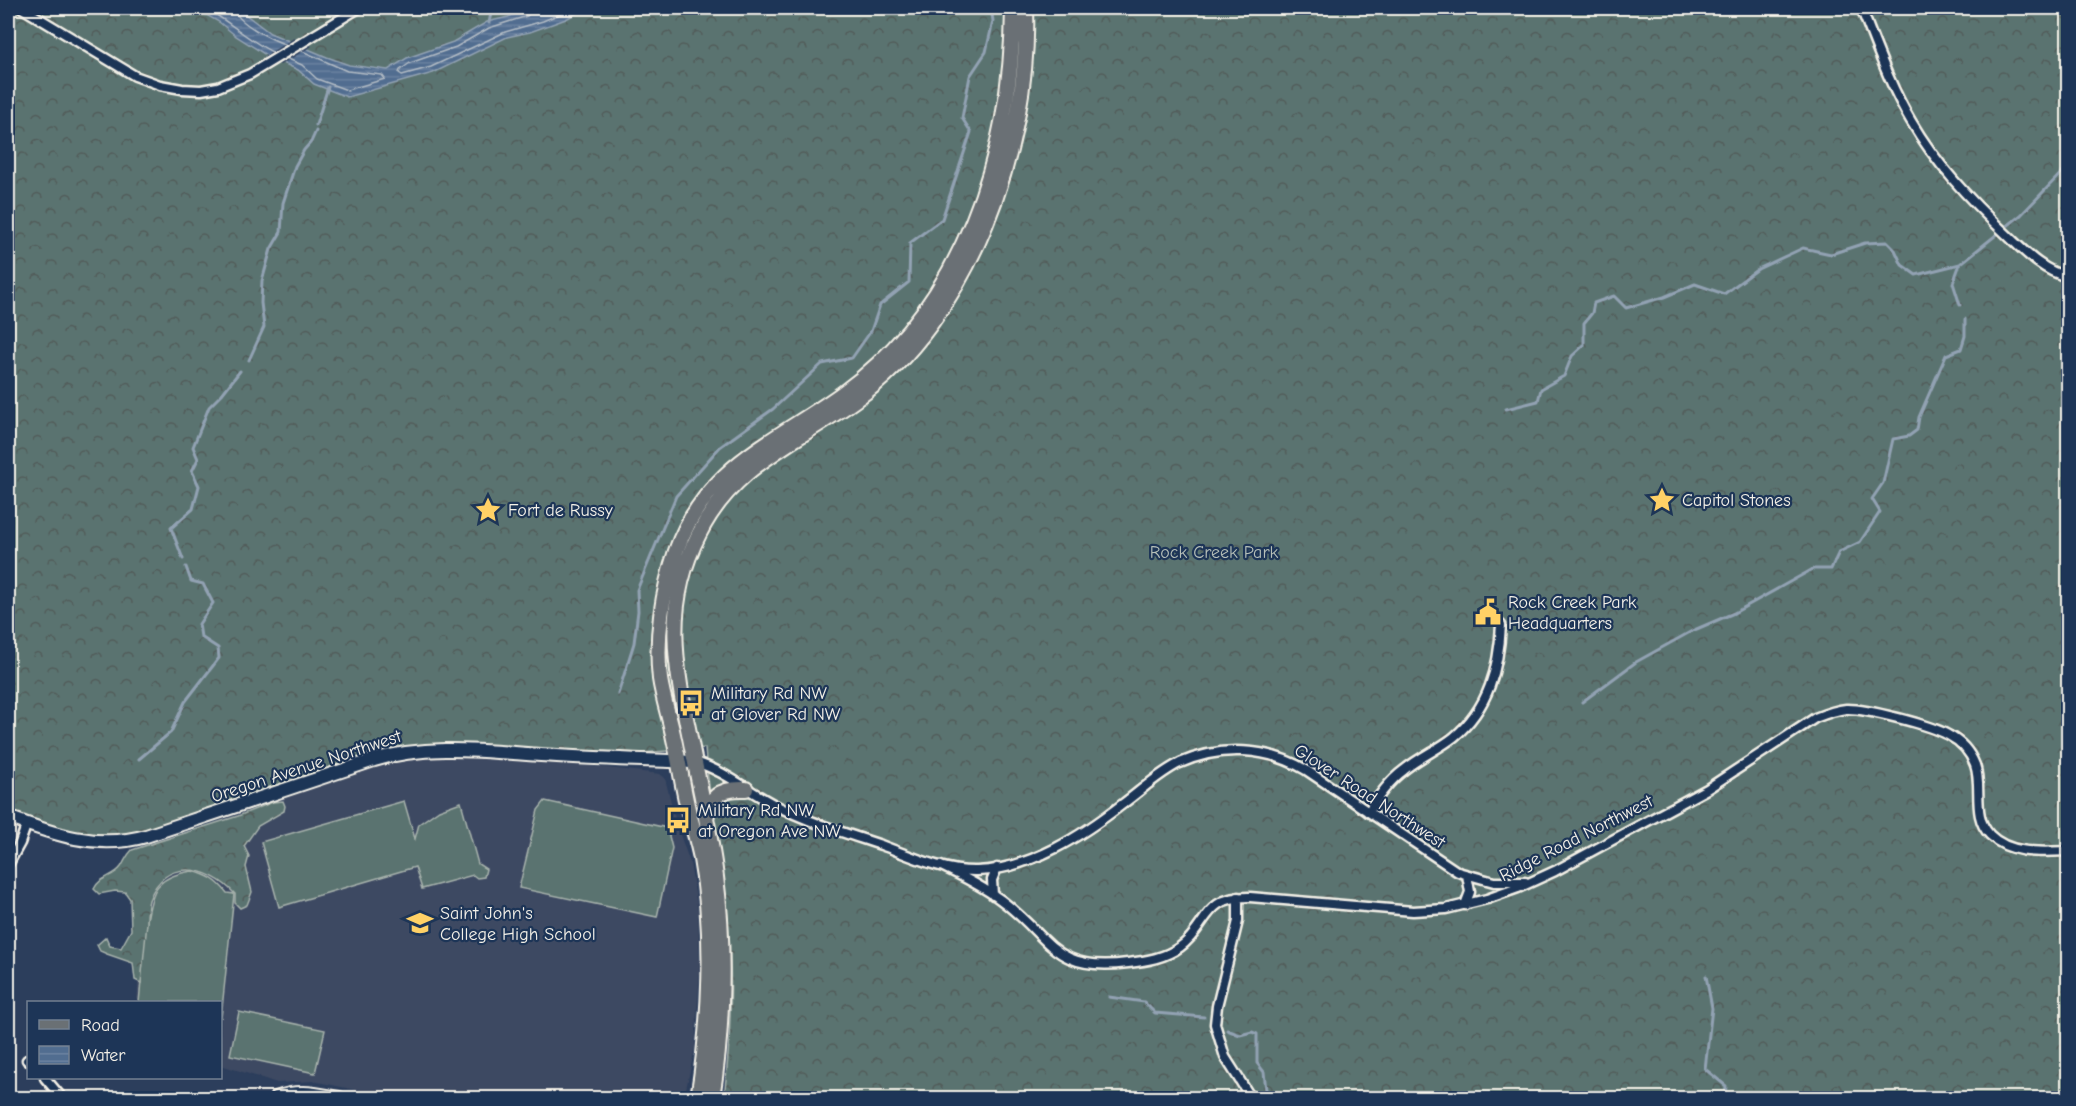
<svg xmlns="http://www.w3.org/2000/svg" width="2076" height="1106" font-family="'Comic Neue',sans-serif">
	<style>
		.built { fill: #3d4962 }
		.grass { fill: #5a7370; stroke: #a7b2ac; stroke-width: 1.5 }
		.forest { fill: url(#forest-crowns); stroke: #a7b2ac; stroke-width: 1.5 }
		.water { fill: url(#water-rules); stroke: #92a2b3; stroke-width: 1.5 }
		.pier { fill: #2c3e5c }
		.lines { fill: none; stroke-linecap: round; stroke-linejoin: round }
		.shore { stroke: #b3bcc5; stroke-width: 1.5 }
		.stream { stroke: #92a2b3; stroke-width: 3 }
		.street-casing { stroke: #f4f1e8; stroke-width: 13 }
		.secondary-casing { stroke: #f4f1e8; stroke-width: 16 }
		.primary-casing { stroke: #f4f1e8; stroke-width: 18 }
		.street { stroke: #1d3557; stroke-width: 8 }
		.secondary { stroke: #1d3557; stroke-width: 12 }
		.primary { stroke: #6a7074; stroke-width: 14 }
		.labels { text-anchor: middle; stroke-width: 4.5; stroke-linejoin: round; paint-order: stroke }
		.poi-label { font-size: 18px; fill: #f4f1e8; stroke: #1d3557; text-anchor: start }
		.park-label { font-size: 18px; fill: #b6bfb8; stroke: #1d3557 }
		.street-label { font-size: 18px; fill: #f4f1e8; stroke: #1d3557 }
	</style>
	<defs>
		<pattern id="forest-crowns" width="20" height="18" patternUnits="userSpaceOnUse" patternTransform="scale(1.5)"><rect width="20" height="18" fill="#5a7370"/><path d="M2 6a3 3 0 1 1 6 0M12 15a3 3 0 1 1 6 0" fill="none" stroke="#515b59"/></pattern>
		<pattern id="water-rules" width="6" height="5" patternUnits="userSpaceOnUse" patternTransform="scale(1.5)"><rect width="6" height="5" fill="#516d90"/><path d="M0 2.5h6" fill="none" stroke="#6b82a0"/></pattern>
	</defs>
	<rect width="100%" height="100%" fill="#2c3e5c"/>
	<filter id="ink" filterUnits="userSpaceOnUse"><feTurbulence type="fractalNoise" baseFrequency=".0167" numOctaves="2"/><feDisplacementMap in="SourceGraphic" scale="12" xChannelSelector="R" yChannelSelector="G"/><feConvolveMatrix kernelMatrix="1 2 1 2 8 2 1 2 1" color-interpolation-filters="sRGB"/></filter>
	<g filter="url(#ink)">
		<path class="built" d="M450,757L583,765L660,774L665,778L677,826L690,863L698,911L700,968L695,1048L684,1098H394L313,1081L277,1083L221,1065L220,1002H137L146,847L376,766L416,758Z"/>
		<path class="grass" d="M404,801L415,839L419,824L439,810L461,802L478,864L486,869L484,877L477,878L473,875L422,889L415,867L279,907L261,842Z
			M545,801L667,828L672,848L657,917L519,888L538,810Z
			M192,871C208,875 217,880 227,893L234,894L221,1018L220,1002H139C142,978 144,902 158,886C167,876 180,873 192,871Z
			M239,1012L325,1030L315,1073L230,1055Z"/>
		<path class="forest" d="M8,8H2068V1098H724C732,1029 733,958 725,889C719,842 708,795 705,748L641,753L441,745L410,746L392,750L165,828L101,839L75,834L26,818L8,809Z
			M283,801L285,806L284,811L258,826L244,846L249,856L246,867L252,892L247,905L240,908L235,903V894C209,866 165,856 149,900C147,907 147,916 147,923C145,943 143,963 141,983L135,980L133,963L107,954L100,951L97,945L106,937L110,946L121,948L131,930L130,899L125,892L115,891L99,894L94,889C99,877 114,877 121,867C125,861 126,856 132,850L238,816L273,802Z"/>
		<path class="water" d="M194,8H237L270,33L327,57L349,65L388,70L407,58L453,42L487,22L508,17L531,8H586L566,19L530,32L507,37L433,73L347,97L314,84L298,70L266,55L236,36L219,22Z"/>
		<path class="pier" d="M294,38L312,46L280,65L263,57Z"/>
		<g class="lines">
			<path class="shore" d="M205,8C229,21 249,41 274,53
				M234,8C236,23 273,40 287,45
				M531,8V12L527,16L489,28L456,47L410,63L400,70L399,73L402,75L431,67L505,32L543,21L574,8
				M286,58L302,65L317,79L347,90L385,79L382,75L347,71L300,50"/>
			<path class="stream" d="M489,23L492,8
				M316,125L328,87
				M1960,264L1953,283L1960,305
				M249,360L264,327L261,303L262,281L271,249L281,232L283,203L295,166L304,150L311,142L316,131
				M1506,409L1538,401L1541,389L1564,376L1572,356L1584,345V323L1592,313L1594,303L1614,296L1626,308L1664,297L1695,284L1724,294L1758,269L1803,248L1831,254L1865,243L1887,242L1895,250L1902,265L1916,275L1960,264L2021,215L2068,166
				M183,559L171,528L193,509L199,486L192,471L198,459L193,447L209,407L222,394L240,371
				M618,694L634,643L638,611L637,590L676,496L720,447L773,409L822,364L852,358L871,331L880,305L909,282L910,243L942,219L971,132L962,118L970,76L986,52L993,21L991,8
				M1582,702L1636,662L1692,631L1734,613L1813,569H1831L1839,552L1860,542L1880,512L1872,499L1883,483L1893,439L1909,436L1917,430L1919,417L1946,355L1961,349L1965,336V319
				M139,759L171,732L185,702L219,658L218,648L201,637L199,624L213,603L203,584L191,581L186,567
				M1706,976L1712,1008L1705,1069L1726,1086L1725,1098
				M1109,997L1144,1002L1155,1013L1204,1017
				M1227,1030L1240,1035L1252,1032L1257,1034V1063L1264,1072L1266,1090L1272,1098"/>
			<g class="street-casing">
				<path id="street" d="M22,8L135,76L160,85L182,89L201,90L218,87L250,74L359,8
					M1861,8C1876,45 1890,86 1911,121C1936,164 1969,199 2005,233C2024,251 2042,271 2068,277
					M695,762C723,770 748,791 775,805C808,822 845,833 881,845C911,856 944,872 977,871C1031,869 1083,835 1124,803C1142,790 1159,773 1180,763C1221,745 1267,747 1306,770L1458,872L1494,882H1525
					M1368,812C1378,797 1389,781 1404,770C1420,757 1439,749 1454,737C1489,708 1499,667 1501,625
					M8,865L20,843L27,823
					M941,866C962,876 982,886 1001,900C1051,937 1052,973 1128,963C1146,961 1165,958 1180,947C1209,926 1202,896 1250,897L1413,911L1446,909L1487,899L1518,888L1555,871L1707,789L1815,718C1825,714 1835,710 1846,709C1864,708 1931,725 1948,735C1960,741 1970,752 1975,765C1983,787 1971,816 1990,835C2010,855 2042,852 2068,851
					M993,895L992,880L997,868
					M1238,897V921L1217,1006L1215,1024L1225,1057L1251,1098
					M1465,905L1470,892L1467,875
					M27,1060L28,1061
					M45,1078L62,1098"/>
			</g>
			<g class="secondary-casing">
				<path id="secondary" d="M8,817C53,834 97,850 146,836L374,760C433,742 496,753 557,756C603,759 649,760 695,762
					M276,1098C298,1089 316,1094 339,1098"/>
			</g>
			<g class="primary-casing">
				<path id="primary" d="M707,815C710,793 726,788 746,789
					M698,1098C710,1023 715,934 701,859C698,841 691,823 687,805C682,783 679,761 674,739C670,719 663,699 660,679C655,637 663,590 676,551C707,464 776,442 843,393C964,305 1012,152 1013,8
					M712,1098C723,1030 725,946 716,877C710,830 699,785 690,738C675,665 663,604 699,534C733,465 797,442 855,400C970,319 1031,144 1026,8"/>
			</g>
			<use href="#street" class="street"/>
			<use href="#secondary" class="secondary"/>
			<use href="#primary" class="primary"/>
		</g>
	</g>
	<defs>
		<g id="sight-bare" transform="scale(2.07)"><path d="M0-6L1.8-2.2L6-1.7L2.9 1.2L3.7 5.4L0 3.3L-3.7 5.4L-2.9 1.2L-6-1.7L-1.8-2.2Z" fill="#ffd166" stroke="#1d3557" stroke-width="2.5" paint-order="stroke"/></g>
		<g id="civic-bare" transform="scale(2.07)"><path d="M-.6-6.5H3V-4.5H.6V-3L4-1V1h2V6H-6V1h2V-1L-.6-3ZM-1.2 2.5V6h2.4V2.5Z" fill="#ffd166" stroke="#1d3557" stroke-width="2.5" paint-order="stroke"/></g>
		<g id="bus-bare" transform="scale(2.07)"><path d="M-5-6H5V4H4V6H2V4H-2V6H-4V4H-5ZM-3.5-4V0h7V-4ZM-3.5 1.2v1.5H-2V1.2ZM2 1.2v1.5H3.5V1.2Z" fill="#ffd166" stroke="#1d3557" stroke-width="2.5" paint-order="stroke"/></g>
		<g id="school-bare" transform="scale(2.07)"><path d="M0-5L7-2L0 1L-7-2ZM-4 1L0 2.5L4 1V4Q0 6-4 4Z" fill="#ffd166" stroke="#1d3557" stroke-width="2.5" paint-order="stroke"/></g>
	</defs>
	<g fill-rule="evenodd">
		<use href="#sight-bare" x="1662" y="500"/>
		<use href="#sight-bare" x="488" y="510"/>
		<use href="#civic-bare" x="1488" y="612"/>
		<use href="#bus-bare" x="691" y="703"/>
		<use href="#bus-bare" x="678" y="820"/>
		<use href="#school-bare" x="420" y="923"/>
	</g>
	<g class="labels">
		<g class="poi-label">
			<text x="1682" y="506">Capitol Stones</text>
			<text x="508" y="516">Fort de Russy</text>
			<text x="1508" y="608">Rock Creek Park<tspan x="1508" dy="21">Headquarters</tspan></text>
			<text x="711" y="699">Military Rd NW<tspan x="711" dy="21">at Glover Rd NW</tspan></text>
			<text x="698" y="816">Military Rd NW<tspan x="698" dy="21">at Oregon Ave NW</tspan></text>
			<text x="440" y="919">Saint John's<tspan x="440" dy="21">College High School</tspan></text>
		</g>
		<g class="park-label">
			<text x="1214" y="558">Rock Creek Park</text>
		</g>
		<g class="street-label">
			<text transform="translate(306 766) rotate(-18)" y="6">Oregon Avenue Northwest</text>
			<text transform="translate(1370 796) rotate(33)" y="6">Glover Road Northwest</text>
			<text transform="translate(1576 838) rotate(-27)" y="6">Ridge Road Northwest</text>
		</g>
	</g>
	<rect width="2076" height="1106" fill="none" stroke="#1d3557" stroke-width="30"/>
	<rect x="15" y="15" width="2046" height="1076" fill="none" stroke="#f4f1e8" stroke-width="2" filter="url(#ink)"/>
	<rect x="27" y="1001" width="195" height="78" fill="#1d3557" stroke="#738091" stroke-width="1.5"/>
	<rect x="39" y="1020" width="30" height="9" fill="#6a7074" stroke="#738091" stroke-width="1.5"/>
	<text x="81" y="1031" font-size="18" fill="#f4f1e8">Road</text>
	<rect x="39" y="1046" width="30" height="18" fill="url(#water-rules)" stroke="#738091" stroke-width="1.5"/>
	<text x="81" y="1061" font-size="18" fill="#f4f1e8">Water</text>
</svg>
